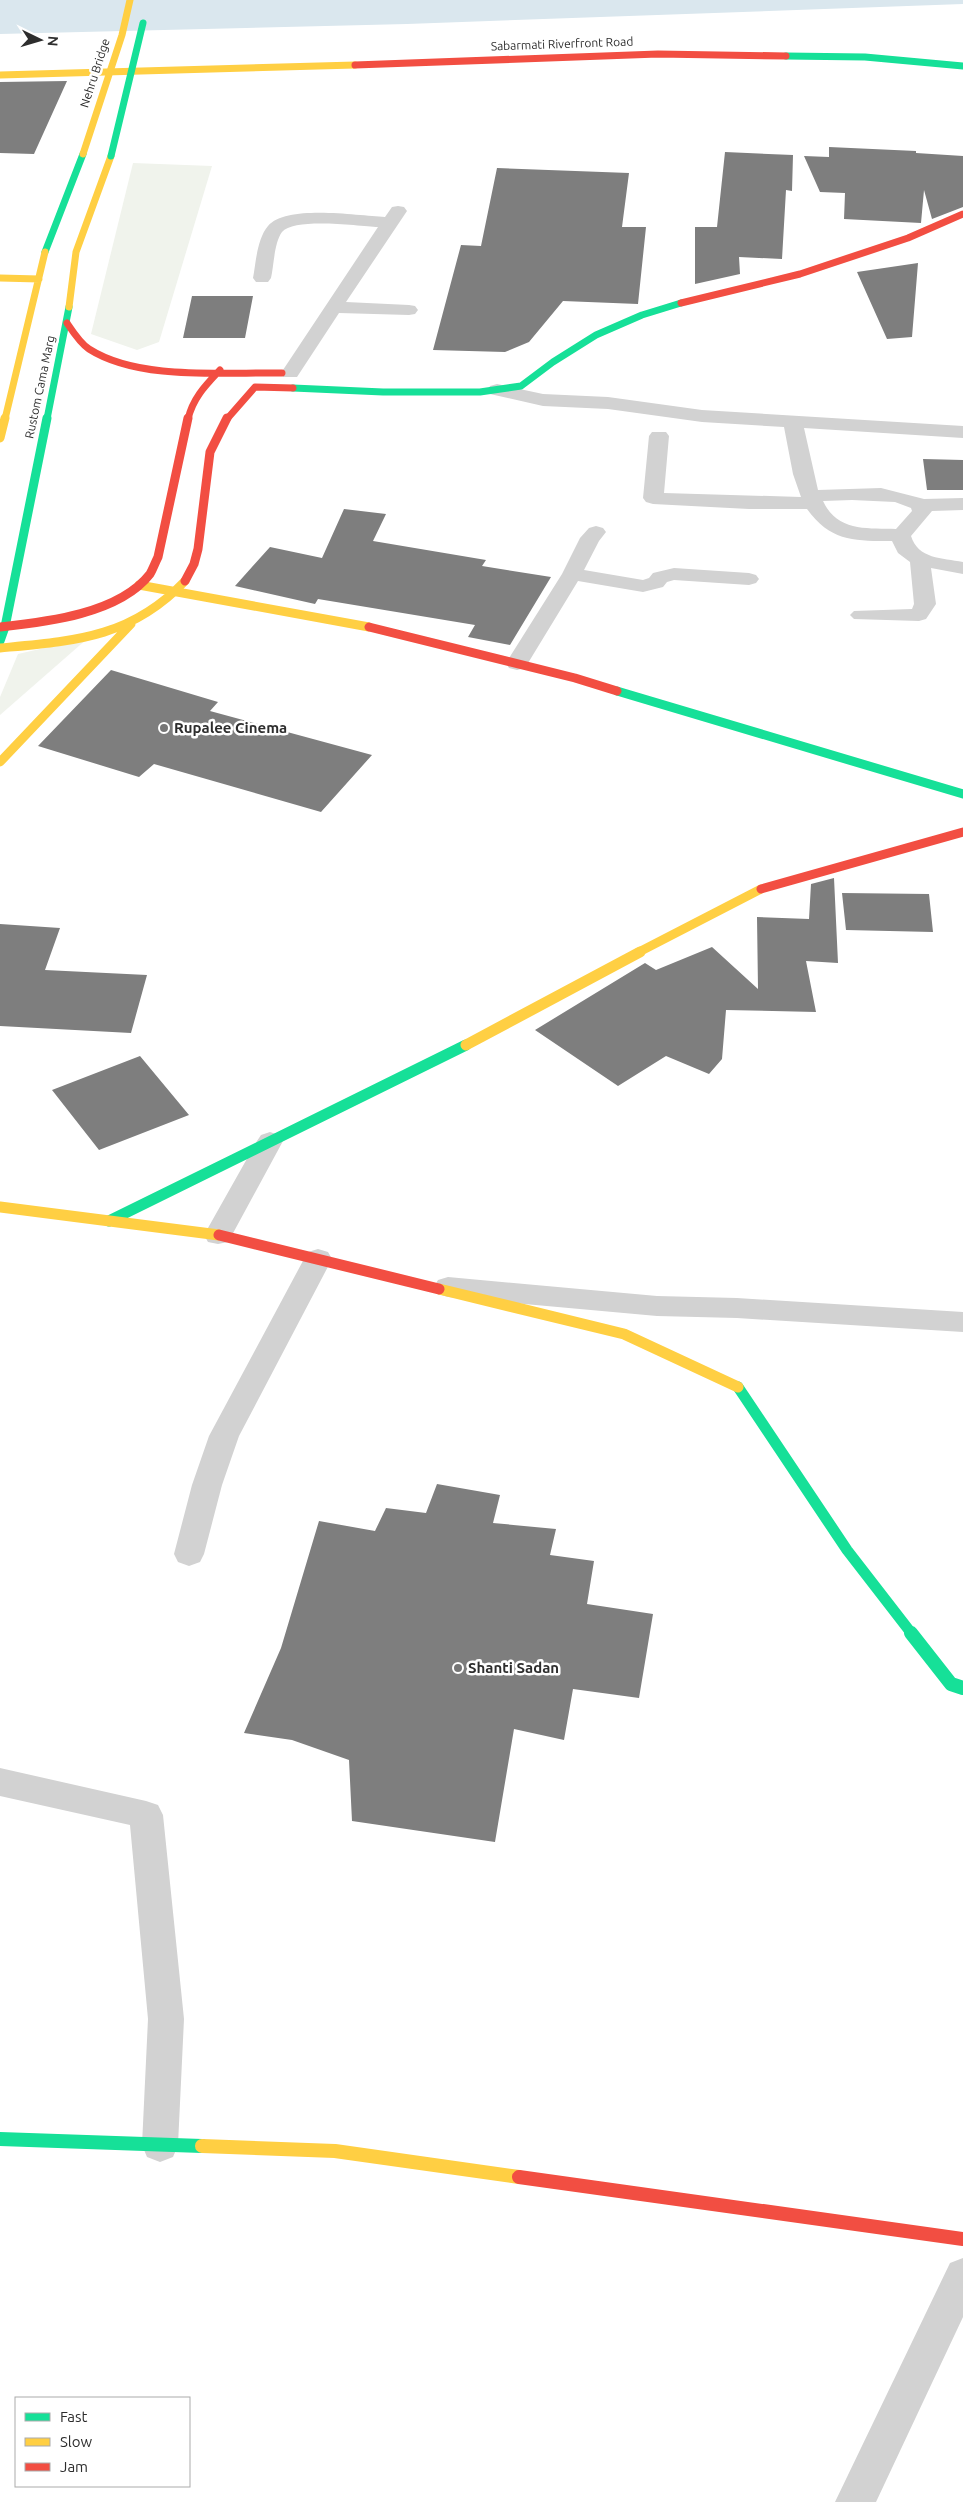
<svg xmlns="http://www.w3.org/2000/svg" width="963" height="2502" font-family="Ubuntu,sans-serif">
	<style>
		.green { fill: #f0f3ec }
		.water { fill: #dae7ee }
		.building { fill: #7e7e7e }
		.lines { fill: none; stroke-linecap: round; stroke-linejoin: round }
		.street { fill: #d2d2d2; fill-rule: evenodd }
		.fast-far3 { stroke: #16e098; stroke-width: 7 }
		.fast-far2 { stroke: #16e098; stroke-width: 9 }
		.fast-far1 { stroke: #16e098; stroke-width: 11 }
		.fast { stroke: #16e098; stroke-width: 14 }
		.slow-far3 { stroke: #ffcf43; stroke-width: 7 }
		.slow-far2 { stroke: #ffcf43; stroke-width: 9 }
		.slow-far1 { stroke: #ffcf43; stroke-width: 11 }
		.slow { stroke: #ffcf43; stroke-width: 14 }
		.jam-far3 { stroke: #f24e42; stroke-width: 7 }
		.jam-far2 { stroke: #f24e42; stroke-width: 9 }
		.jam-far1 { stroke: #f24e42; stroke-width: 11 }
		.jam { stroke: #f24e42; stroke-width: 14 }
		.fast-bridge { stroke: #16e098; stroke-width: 7 }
		.slow-bridge { stroke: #ffcf43; stroke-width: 7 }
		.poi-dot { fill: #767676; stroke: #fff; stroke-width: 2 }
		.labels { text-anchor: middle; stroke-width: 5; stroke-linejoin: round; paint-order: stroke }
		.far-street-label { font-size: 12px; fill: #2d2d2d; stroke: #fff }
		.poi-label { font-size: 15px; font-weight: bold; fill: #2d2d2d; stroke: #fff; text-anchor: start }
	</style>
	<rect width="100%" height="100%" fill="#fff"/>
	<path class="green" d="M133,163L212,166L159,342L137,350L91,334Z
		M88,638L0,715V697L18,654Z"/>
	<path class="water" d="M0,0H963V4L407,24L0,34Z"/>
	<path class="building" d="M67,81L34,154L0,153V82Z
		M829,147L916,151V153L963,156V207L932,219L924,190L921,223L844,219L845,193L820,192L804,156L829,157Z
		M725,152L793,155L792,191L786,190L782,259L739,257L740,274L695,284V227H717Z
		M497,168L629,173L622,227H646L638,304L563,301L529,342L505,352L433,350L461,245L481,246Z
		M918,263L912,337L887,339L857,272Z
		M192,296H253L245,338H183Z
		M923,459L963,460V490H927Z
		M344,509L386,514L373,541L486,560L482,566L551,577L510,645L468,637L475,625L318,599L315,604L235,586L270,547L322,558Z
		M111,670L218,702L210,711L372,755L321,812L154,764L139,777L38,746Z
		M834,878L838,963L806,961L816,1012L726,1010L722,1059L709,1074L666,1056L618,1086L535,1030L645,963L656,970L712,947L758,989L757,917L809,919L811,884Z
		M842,893L929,894L933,932L846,930Z
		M0,924L60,928L45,970L147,975L131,1033L0,1026Z
		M140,1056L189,1115L99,1150L52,1090Z
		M437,1484L500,1495L493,1523L556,1529L550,1555L594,1561L587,1604L653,1614L639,1698L573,1689L564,1740L514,1729L495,1842L352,1821L349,1760L292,1740L244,1733L281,1648L319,1521L375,1531L386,1508L426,1513Z"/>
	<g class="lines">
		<path class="street" d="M398,206L404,207L407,211L346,302L409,305L415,306L418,310L415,314L409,315L339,313L297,377H283L281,373L378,227C359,226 294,217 282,232C274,243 274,265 271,278L268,282H256L253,278C256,262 257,239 268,226C287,204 358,216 385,217L392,207Z
			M497,384L543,394L608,397L702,410L963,426V438L804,428L818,490L881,488L924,499L963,498V510L932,511L911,536C918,559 942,558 963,562V574L931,568L936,604L926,619L919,621L854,619L850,615L854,611L912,609L914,604L910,562L898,553L892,541C855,541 831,542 807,509H749L653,504L646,502L643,498L649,436L652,432H666L669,436L664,493L801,497L793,474L784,427L702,422L608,409L543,406L490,394L488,390L490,386ZM852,500L895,502L911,508L912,511L896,529C868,528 837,532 823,501Z
			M596,526L603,528L606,532L599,541L584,570L643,580L649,578L653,573L674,568L749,573L756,575L759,579L756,583L749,585L674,580L667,582L663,587L643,592L578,581L525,668L517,670L509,668L506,663L562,574L580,538L589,528Z
			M270,1132L279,1135L283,1141L232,1235L228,1242L218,1244L208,1242L204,1235L257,1141L261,1135Z
			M318,1249L328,1252L332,1259L239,1436L222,1485L204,1554L200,1562L189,1566L178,1562L174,1554L192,1485L209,1436L304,1259L308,1252Z
			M448,1277L657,1296L737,1298L963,1312V1332L737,1318L657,1316L448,1297L438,1294L434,1287L438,1280Z
			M0,1768L146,1801L158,1805L163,1815L184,2019L178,2145L173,2157L160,2162L147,2157L142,2145L148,2019L130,1825L0,1796Z
			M963,2258V2317L876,2502H835L950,2263Z"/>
		<path class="fast-far3" d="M786,56L865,57L963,66
			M45,252L83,154
			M293,388L383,392H480L521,386L553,362L596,335L642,315L681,303
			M47,419L69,307"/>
		<path class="fast-far2" d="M0,641L5,627L47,418
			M617,691L963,794"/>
		<path class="fast-far1" d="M109,1221L466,1045
			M738,1387L847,1550L912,1634"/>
		<path class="fast" d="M911,1633L951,1684L963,1688
			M0,2139L202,2146"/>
		<path class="slow-far3" d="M0,75L355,65
			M0,278L39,279
			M69,307L76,252L111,156
			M5,419L45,252"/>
		<path class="slow-far2" d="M0,438L5,418
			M139,585L369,627
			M0,648C74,641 131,638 185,581
			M0,762L131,624
			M637,953L761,889"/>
		<path class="slow-far1" d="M466,1045L640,952
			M0,1207L219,1235
			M439,1289L624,1334L738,1387"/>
		<path class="slow" d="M202,2146L335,2151L519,2177"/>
		<path class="jam-far3" d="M355,65L658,54L786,56
			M681,303L800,274L908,238L963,214
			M67,323C73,332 80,343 89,349C139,381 224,372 282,373
			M188,419C193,398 205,386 220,370
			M227,419L255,387L293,388"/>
		<path class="jam-far2" d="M185,581L194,564L198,549L210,452L227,418
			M0,627C46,622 119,614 150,574C153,569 155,563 158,557L188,418
			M369,627L575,678L617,691
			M761,889L963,832"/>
		<path class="jam-far1" d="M219,1235L439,1289"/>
		<path class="jam" d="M519,2177L963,2239"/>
		<path class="fast-bridge" d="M111,156L143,23"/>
		<path class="slow-bridge" d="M83,154L122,35L130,0"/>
	</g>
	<g class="poi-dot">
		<circle cx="164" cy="728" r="5"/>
		<circle cx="458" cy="1668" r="5"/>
	</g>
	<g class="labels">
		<g class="far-street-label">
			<text transform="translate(562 44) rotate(-2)" y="4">Sabarmati Riverfront Road</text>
			<text transform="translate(95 73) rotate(-72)" y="4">Nehru Bridge</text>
			<text transform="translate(40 387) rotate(-78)" y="4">Rustom Cama Marg</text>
		</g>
		<g class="poi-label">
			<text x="174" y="733">Rupalee Cinema</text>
			<text x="468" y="1673">Shanti Sadan</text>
		</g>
	</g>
	<rect x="15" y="2397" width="175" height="90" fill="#ffffff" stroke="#ababab"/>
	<rect x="25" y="2413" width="25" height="8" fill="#16e098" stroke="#ababab"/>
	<text x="60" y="2422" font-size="15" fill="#2d2d2d">Fast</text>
	<rect x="25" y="2438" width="25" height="8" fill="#ffcf43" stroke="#ababab"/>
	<text x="60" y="2447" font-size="15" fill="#2d2d2d">Slow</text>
	<rect x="25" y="2463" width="25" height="8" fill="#f24e42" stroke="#ababab"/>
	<text x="60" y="2472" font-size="15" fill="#2d2d2d">Jam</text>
	<g transform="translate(40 40) rotate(95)" stroke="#ffffff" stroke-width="4" paint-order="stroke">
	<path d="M0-4L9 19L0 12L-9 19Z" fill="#2d2d2d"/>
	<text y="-8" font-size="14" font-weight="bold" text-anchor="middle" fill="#2d2d2d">N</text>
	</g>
</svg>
